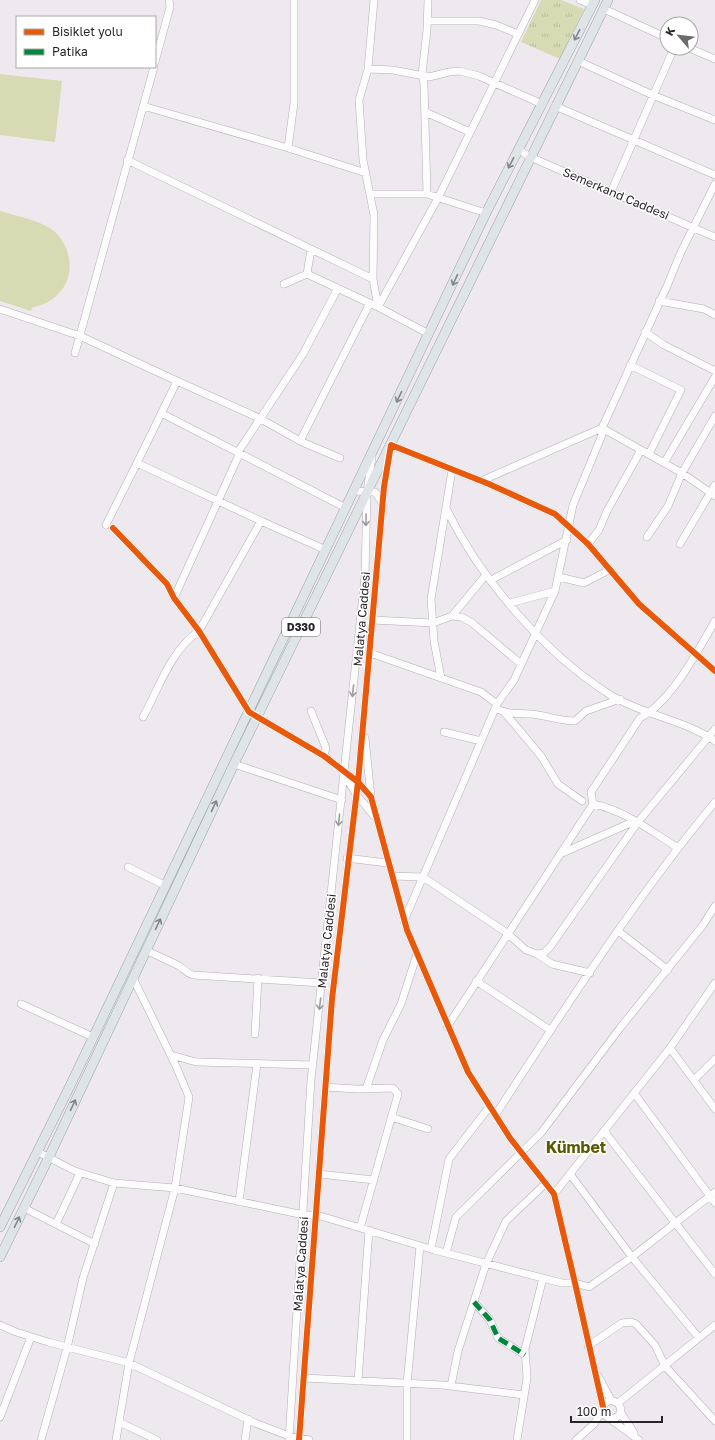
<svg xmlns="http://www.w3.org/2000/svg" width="715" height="1440" font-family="'Golos Text',sans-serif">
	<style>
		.grass { fill: #d7dbb3 }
		.park { fill: url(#park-tufts) }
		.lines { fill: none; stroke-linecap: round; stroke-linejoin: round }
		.minor-casing { stroke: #b3afb4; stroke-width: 8 }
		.major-casing { stroke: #99a4aa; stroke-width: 10 }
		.minor { stroke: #fcfcfd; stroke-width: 7 }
		.major { stroke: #dfe5e7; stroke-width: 9 }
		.quiet { stroke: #00873e; stroke-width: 5; stroke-dasharray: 10 5; stroke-linecap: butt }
		.cycleway-casing { stroke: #fff; stroke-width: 8 }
		.cycleway { stroke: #e8590c; stroke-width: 6 }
		.oneway { stroke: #848588 }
		.oneway2 { stroke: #9d9b9e }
		.labels { text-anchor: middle; stroke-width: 3; stroke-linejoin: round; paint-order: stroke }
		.shield { fill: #fff; stroke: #686669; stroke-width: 1 }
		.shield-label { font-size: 11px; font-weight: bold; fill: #282529 }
		.street-label { font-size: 12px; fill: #282529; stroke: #fff }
		.district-label { font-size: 16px; font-weight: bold; fill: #5b5a00; stroke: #fff }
	</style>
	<defs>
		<pattern id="park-tufts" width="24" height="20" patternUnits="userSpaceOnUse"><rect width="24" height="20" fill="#d7dbb3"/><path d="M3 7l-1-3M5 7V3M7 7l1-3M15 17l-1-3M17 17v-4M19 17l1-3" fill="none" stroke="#b9bc9a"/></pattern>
	</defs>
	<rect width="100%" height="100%" fill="#eee9ef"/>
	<path class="grass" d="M0,74L62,81L55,142L0,135Z
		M0,211C17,216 40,220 54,231C72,247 76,277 58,294C51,302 42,305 32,308L31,311L0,301Z"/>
	<path class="park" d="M541,0H561L584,9L560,59L521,42Z"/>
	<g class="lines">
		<g class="minor-casing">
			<path id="minor" d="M374,0L368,69L359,100L363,160L374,215L373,279L378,307L429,334
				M580,0L592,5
				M604,9L667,38
				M427,21H479L496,25L518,34
				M689,48L715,59
				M578,61L655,96L715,120
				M155,62L170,7L169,0
				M368,69L393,70L429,77L449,72L460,71L479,76L542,104
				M143,106L288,148L366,173
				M555,106L715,175
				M425,112L470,132
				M288,148L294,103V0
				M518,149L530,157L715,237
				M127,160L373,279
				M611,192L674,48
				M370,194H427L486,213
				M427,194L424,84L422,74L427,30L428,0
				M307,274L311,249
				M284,284L307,274L378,307L438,198L535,0
				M659,301L704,309L715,315
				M0,309L80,336L177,381
				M645,332L664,345L715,371
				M75,353L154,67
				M630,365L681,390L649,454
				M161,413L346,508
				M300,441L370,303
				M137,463L177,381L259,418L302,442L340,458
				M664,463L715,377
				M481,481L602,428L682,473L715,496
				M354,491L375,492L383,504
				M446,508C480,579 545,654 612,696C644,715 684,720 715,741
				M106,525L137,463L261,521
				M113,528L167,584L174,598L199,631L249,712L324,756L358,782L371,797L407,930L468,1072L510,1138L554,1194L575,1283L603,1407
				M647,537L668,506L682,473L715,416
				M588,544L599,530L607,511L641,450
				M680,544L715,485
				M559,577L584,583L609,570
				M491,580L567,540
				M174,598L238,457V452L303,354L338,288
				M510,603L555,591
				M452,616L486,575
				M372,620L433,623L452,616L461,617L471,622L521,664
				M370,653L481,692L497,704
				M441,678L434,641L431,599L452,470
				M495,708C512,717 521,711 538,715C551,717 562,721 575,721L586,711L620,699
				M311,711L326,748L324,756
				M505,713L541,756L558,784L582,801
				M143,717C159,688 171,650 199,631L261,521L326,550
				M444,732L481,741
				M365,738L371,797
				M234,764L342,800
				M345,776L356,794L374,816
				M593,804C624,810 651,831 678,848
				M560,854L635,821
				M347,858L387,863
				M128,867L164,885
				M392,876L423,877L507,933L526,950L537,954L544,953L550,947L638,822L715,729
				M404,921L497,704L514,680L555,591L573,505L602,435V428L667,286L681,252L715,184
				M618,931L668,970
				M146,950C157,956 168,960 179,966C185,969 186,973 193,975L322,983
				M537,954L552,964L590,973
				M476,981L550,1030
				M21,1004L93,1037
				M447,1027L593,804L591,792L640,718C672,701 697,652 715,621
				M255,1034L258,978
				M670,1048L715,1109
				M171,1055L196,1062L313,1065
				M694,1080L715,1059
				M325,1087L356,1089L393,1088L398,1094L360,1228
				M366,1089L383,1040L401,1004L417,954
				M634,1093L715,1203
				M496,1114C565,1008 634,900 715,802
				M391,1117L428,1129
				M604,1131L715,1274
				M38,1152L75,1171L114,1183L175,1188L304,1215H317L434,1250L562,1283H575L589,1287L632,1257L715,1192
				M319,1174L374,1180
				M570,1174L632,1257L699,1338
				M554,1194L670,1048L715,983
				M239,1202L257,1064
				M24,1208L95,1244
				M56,1224L80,1173
				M431,1249L449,1159L490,1106
				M446,1253L456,1217L541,1133L620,1028L703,925L715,906
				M474,1302L490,1320L498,1338L525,1355
				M0,1325L16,1332L48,1342L129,1363L255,1423L289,1436L309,1440
				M588,1346L622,1323L631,1322L636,1324L655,1345L665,1366L715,1421
				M598,1376L611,1400
				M304,1378L442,1385L524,1395
				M358,1381L369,1230
				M451,1386L458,1351L486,1264L506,1221L545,1184
				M618,1403L715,1325
				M621,1413L634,1433
				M0,1417L31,1337
				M612,1419L619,1416L621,1409L618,1403L611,1400L604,1404L603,1414L639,1440
				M119,1422L157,1440
				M41,1440L67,1348L83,1278L114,1183
				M116,1440L129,1363L175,1188L189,1097L176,1066L133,978
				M245,1440L248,1419
				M289,1440L311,1080L365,576L367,492L372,457
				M299,1440L332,999L358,782L384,487L391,445L489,484L555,514L588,544L639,604L715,671
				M407,1440V1384L420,1246
				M517,1440L527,1378L525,1349L543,1278
				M576,1440L594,1424L602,1411"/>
		</g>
		<g class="major-casing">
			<path id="major" d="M0,1227L70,1086L486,213L595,0
				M0,1257L48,1159L234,764L608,0"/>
		</g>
		<use href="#minor" class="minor"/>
		<use href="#major" class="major"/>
		<path class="quiet" d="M474,1302L490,1320L498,1338L525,1355"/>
		<g class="cycleway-casing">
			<path id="cycleway" d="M113,528L167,584L174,598L199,631L249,712L324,756L358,782L371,797L407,930L468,1072L510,1138L554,1194L575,1283L603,1407
				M299,1440L332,999L358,782L384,487L391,445L489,484L555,514L588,544L639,604L715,671"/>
		</g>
		<use href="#cycleway" class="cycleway"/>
	</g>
	<defs><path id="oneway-shaft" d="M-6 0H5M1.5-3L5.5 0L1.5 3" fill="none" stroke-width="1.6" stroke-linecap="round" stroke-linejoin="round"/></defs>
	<g class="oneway">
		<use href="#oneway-shaft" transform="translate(577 35) rotate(117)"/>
		<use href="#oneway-shaft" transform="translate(511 163) rotate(117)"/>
		<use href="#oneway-shaft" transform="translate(455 280) rotate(115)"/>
		<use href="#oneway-shaft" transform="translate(399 397) rotate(116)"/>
		<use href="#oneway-shaft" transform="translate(214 806) rotate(-65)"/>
		<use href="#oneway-shaft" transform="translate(158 924) rotate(-65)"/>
		<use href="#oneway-shaft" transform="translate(73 1105) rotate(-65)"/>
		<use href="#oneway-shaft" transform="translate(17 1222) rotate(-64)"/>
	</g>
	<g class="oneway2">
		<use href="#oneway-shaft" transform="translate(366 520) rotate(91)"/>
		<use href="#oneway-shaft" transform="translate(353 691) rotate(96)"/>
		<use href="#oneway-shaft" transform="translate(339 820) rotate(96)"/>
		<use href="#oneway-shaft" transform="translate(320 1004) rotate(97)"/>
	</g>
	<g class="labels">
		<rect class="shield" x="282" y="618" width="38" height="18" rx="3"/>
		<g class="shield-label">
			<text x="301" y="631">D330</text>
		</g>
		<g class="street-label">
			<text transform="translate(616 194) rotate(23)" y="4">Semerkand Caddesi</text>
			<text transform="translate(362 619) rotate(-85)" y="4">Malatya Caddesi</text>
			<text transform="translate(327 941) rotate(-84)" y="4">Malatya Caddesi</text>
			<text transform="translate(301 1264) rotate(-86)" y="4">Malatya Caddesi</text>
		</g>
		<g class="district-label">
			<text x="576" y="1153">Kümbet</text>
		</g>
	</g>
	<rect x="16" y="16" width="140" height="52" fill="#ffffff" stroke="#a9a8a9"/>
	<rect x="24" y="29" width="20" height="6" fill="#e8590c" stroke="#a9a8a9"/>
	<text x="52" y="36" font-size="12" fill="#282529">Bisiklet yolu</text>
	<rect x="24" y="49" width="20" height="6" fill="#00873e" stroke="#a9a8a9"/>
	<text x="52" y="56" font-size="12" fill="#282529">Patika</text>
	<g transform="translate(679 36) rotate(298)"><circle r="19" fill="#ffffff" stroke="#a9a8a9"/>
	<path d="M0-3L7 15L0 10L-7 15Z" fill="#6d6a6e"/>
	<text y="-6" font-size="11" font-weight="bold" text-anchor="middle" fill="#282529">K</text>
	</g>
	<path d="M571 1416v6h91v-6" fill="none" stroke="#282529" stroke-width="2"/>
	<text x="577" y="1416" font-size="12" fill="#282529" stroke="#ffffff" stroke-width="3" paint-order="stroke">100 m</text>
</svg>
